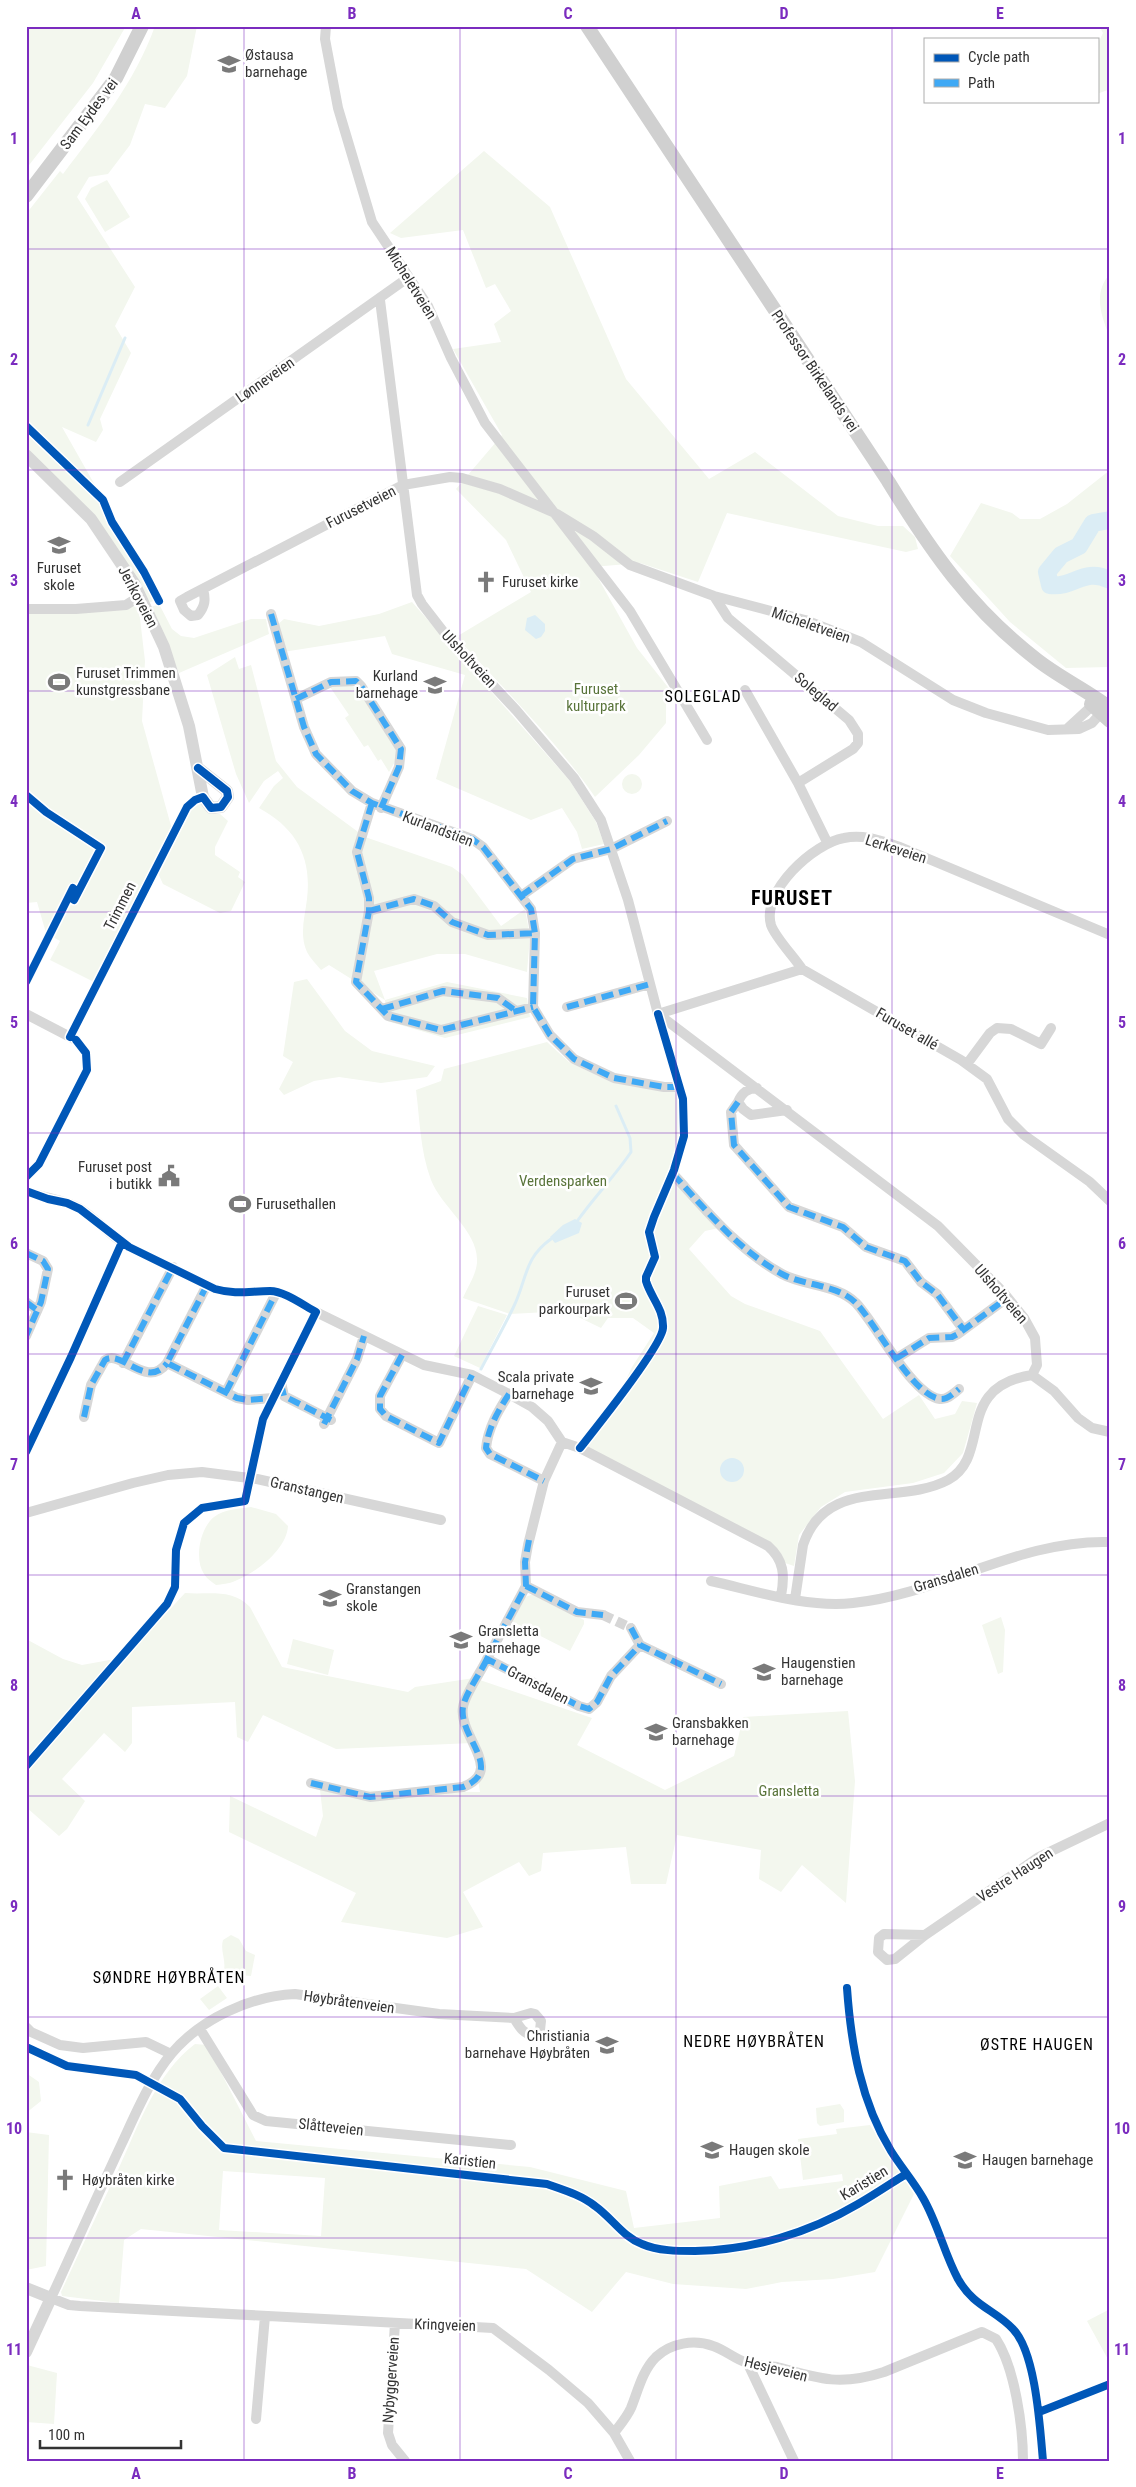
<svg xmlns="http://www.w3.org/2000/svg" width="1136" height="2487" font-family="'Roboto Condensed',sans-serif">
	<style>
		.green { fill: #f3f7ee; fill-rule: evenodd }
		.water { fill: #dbedf5 }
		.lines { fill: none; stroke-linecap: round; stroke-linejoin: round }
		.stream { stroke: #dbedf5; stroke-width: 3 }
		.river { stroke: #dbedf5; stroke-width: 18 }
		.minor-tunnel { stroke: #d6d6d6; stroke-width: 10; stroke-dasharray: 10 5; stroke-linecap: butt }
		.minor { stroke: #d7d7d7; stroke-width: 10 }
		.tertiary { stroke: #d7d7d7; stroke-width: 12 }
		.secondary { stroke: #d0d0d0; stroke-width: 14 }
		.quiet { stroke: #3fa9f5; stroke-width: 6; stroke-dasharray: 12 6; stroke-linecap: butt }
		.cycleway-casing { stroke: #fff; stroke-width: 11 }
		.cycleway { stroke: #0057b8; stroke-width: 8 }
		.grid { fill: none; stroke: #7b2cbf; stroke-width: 1; stroke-opacity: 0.55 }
		.labels { text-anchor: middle; stroke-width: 5; stroke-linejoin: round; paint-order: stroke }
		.poi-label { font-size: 15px; fill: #333; stroke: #fff; text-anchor: start }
		.street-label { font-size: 15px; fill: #333; stroke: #fff }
		.park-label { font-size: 15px; fill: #59743a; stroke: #fff }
		.neighbourhood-label { font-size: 16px; letter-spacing: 1px; fill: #000; stroke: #fff }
		.district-label { font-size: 20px; font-weight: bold; letter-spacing: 1px; fill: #000; stroke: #fff }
		.neatline { fill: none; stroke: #7b2cbf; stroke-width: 2 }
		.grid-label { font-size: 16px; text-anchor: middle; font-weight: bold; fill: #7b2cbf }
	</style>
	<rect width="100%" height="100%" fill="#fff"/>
	<path class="green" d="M27,26H126L93,83L26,169Z
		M155,26H197L187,76L165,108L145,104L130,145L108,174L89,177L77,197L135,287L115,326L131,353L100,419L103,430L96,442L62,427L159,598L149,603L95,515L26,448V214L60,171L63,174C98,128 135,82 155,26Z
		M1099,26H1110V89L1097,94V45L1103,33Z
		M484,151L550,207L626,379L709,479L755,452L838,516L878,526H903L915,537L918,549L906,552L727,513L698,582L640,563L592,567L637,648L671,691L666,694V723L639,755L595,797C555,739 504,689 456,637L531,592L506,540L456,489L502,435L453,349L501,342L494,324L511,311L495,284L486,288L463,230L401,238L390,233Z
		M107,180L130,217L105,232L85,199L91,188Z
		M1110,274V338C1102,318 1092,293 1110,274Z
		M1110,470V667L1066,668L1010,622L950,556L981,503L1012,513L1020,519H1040L1067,504Z
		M134,600L139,610L145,661L142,721L173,833L98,979L92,981L50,960L60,941L46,933L37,902L26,903V609Z
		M412,602L570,781L596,822L604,844L582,849L577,832L562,808L531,820L436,779L465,675L392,654L385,636L283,652L277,625L284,619L319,626L379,614Z
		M159,604L172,629L181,636L194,638L251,619H266L269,634L179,673L151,607Z
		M235,657L239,669L251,665L276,761L297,787L365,837L452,867L463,875L501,926L525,909L530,936L527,972L465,954H437L374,971L385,1000L447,982L527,998L530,1017L445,1038L387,1021L385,1000L329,965L321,970C316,964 310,958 307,952C299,934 305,917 307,899C312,857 296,828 259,808L274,786L283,778L278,771L264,781L249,803L236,774L207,675Z
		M349,685L358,689L396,749L397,758L389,772L381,759L378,761L368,745L364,747L345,718L349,715L330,687Z
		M622 784a10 10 0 1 1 20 0a10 10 0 1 1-20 0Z
		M200,803C205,810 211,814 220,814L228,821L215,847V855L240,872L238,877L245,882L231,911L220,913L163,884L157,871L188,808Z
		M307,979L345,1031L372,1051L435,1066L427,1077L381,1083L339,1077L314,1081L284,1095L279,1089L293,1062L283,1056L294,982Z
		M547,1042L569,1062L613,1083L679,1087C687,1116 682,1141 674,1170L723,1227L705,1231L689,1249L731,1296L745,1304L820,1331L883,1419L919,1395L935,1419L955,1414L962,1401L977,1403L963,1453L944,1473L913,1483L845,1492L821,1507L799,1535L794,1566L785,1563L779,1556L580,1448L616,1401L632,1367L654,1333L633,1318H608L601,1328L566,1311L510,1314L463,1298C468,1286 478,1272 477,1259C477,1231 441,1206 431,1180C420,1150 420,1121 416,1090L441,1081L444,1069Z
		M478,1306L507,1315L480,1368L454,1356Z
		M251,1507L276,1514L288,1526C287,1549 256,1573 235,1581C229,1584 222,1584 216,1585C212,1582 207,1579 204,1574C194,1559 200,1528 214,1517C225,1509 238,1509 251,1507Z
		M185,1593C210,1595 231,1588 250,1607L282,1667L408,1692L415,1687L474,1678L592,1718L577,1745L665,1790L734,1756L743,1717L848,1711L855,1781L846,1903L802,1865L781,1892L759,1879L761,1850L677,1835L666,1884H631L626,1847L543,1853L541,1871L529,1876L519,1862L463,1892L483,1927L447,1938L341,1922L356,1893L229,1832L230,1796L316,1837L323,1816L320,1790L480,1792L472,1743L336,1749L263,1715L248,1742L237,1737L235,1702L132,1707V1743L125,1752L104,1733L62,1779L85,1801L67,1829L59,1836L26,1807V1639L63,1659L82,1665L126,1657Z
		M534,1594L584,1620V1624L570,1651L513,1622L511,1618L522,1598Z
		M1001,1617L1005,1630L1003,1672L998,1674L982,1625Z
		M293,1639L334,1650L328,1675L287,1664Z
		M231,1935L239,1939L246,1951L255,1955L251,1976L228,1974L224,1970C226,1959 220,1951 223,1940Z
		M218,1986L227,1998L209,2010L200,1999Z
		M195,2044L207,2045L256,2141L530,2167L626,2191L634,2228L720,2218L719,2186L771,2176L779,2189L843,2181L842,2174L803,2180L798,2139L837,2134L836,2129L870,2125L914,2194L875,2272L833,2279L782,2282L746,2289L673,2284L626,2272L592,2312L526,2269L141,2229L124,2240L119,2303L62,2296L61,2292C80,2251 99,2210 118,2170C138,2127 156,2073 195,2044ZM223,2171L325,2178L321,2236L219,2230Z
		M26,2073L39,2082L41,2101L26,2113Z
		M840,2104L844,2110V2122L820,2126L817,2123L816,2108Z
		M26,2132L49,2135L46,2266L26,2270Z
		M1110,2309V2363L1087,2321Z
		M27,2365L57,2373L54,2424L26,2422Z"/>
	<path class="water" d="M535,615L545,624V631L541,637L536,639L525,630L527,618Z
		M575,1219L582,1223L579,1233L555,1243L550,1237L563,1225Z
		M720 1470a12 12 0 1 1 24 0a12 12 0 1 1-24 0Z"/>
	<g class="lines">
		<path class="stream" d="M88,425L125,338
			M578,1220C595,1196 615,1176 631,1152L630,1138L616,1106
			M481,1369C492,1348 504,1327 514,1306C527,1279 524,1258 551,1239"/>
		<path class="river" d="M1110,520L1093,523L1079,546L1061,555L1047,572L1050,585C1075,588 1083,567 1110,580"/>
		<path class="minor-tunnel" d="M603,1615L631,1628"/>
		<path class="minor" d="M326,26L325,39L338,108L372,222L428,306L451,358L485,423L630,611L707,740
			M380,300L417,595L422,604L446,635L516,710L574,778L601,820L628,900L658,1014L938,1226L1003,1292L1024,1318L1035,1338L1037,1365L1032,1375C953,1387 993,1455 948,1480C899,1506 826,1476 803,1545L795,1599
			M120,482L409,277
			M203,589C206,600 205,606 198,615L191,616L184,610L180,601L187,597L403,485L450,477L462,478L500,489L557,514L593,536L630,565L714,596L805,620L861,642L953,700L986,713L1048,730L1079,729L1092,723L1101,713L1103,703L1093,705L1068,728
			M714,596L728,618L849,720L858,734V743L853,749L798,783
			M26,609H76L126,605L140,596
			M271,614L304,727L316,754L352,791L372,803L472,839L483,847L531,909L535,933L533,1007L550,1035L574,1059L614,1078L664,1087H679
			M745,690L798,783L827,842
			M296,699L331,682L356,681L361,686L401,749L399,767L381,808
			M372,803L357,852L369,898V911L356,982L388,1016L441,1030L533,1007
			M521,896L573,859L611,849L667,821
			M369,911L414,899L434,906L452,922L488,935L535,933
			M802,969C794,957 775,937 771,925C761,891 814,843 844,838C865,834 881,841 900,847L1110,935
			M567,1007L650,984
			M382,1009L443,991L498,998L516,1011
			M26,1014L76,1040
			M658,1014L802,969L961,1060L987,1079L1008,1119L1024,1135L1090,1182L1110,1201
			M967,1064L990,1033L997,1028L1011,1029L1041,1044L1051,1028
			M757,1088C747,1088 742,1093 738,1102L743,1109L751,1115L787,1110
			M738,1102L731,1112L734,1145L789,1207L843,1227L866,1247L905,1261L921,1282L937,1294L963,1329
			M673,1174C706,1210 738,1250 782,1274C804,1286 837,1284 856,1303C876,1324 912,1395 940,1399C947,1400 953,1394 959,1389
			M26,1191C43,1198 63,1199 79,1208C95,1218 107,1232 122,1242
			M26,1253L43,1261L48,1269L41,1302L26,1336
			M207,1285L167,1363L237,1398L248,1400L273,1398
			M26,1302L37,1310
			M316,1312L424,1365L472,1375L509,1394L532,1407L548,1421L562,1442L544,1481L528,1545L525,1562L526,1586L487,1659L579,1706L589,1709L597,1702L611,1676L640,1645
			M402,1355L380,1396V1409L386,1416L439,1443L472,1375
			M897,1358L929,1338L952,1337L958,1334L1007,1298
			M123,1363L173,1267
			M1032,1375L1054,1391L1078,1418L1092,1428L1110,1432
			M281,1382L284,1396L331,1420
			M226,1392L276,1293
			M509,1394C498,1411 488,1428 486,1448L490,1454L544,1481
			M84,1417L91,1385L105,1360C121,1349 147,1390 167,1363
			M324,1424L357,1359L364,1336
			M562,1442L580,1448L768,1546C784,1560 785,1575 781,1596
			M26,1513L133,1483L168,1475L202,1472L257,1479L441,1520
			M711,1581C756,1591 806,1608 853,1603C941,1594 1020,1539 1110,1542
			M526,1586L577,1612L603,1615
			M631,1628L640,1645L721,1684
			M311,1783L370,1797L463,1787C506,1770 458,1737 463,1707C465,1694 481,1672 487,1659
			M925,1935L884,1934L879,1938L878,1952L887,1960L895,1959L925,1935L1039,1857L1110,1823
			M514,2018C519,2026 523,2034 533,2035L540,2030L541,2021L535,2014L531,2013L514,2018L439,2014L295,1994C250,1996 201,2019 172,2053C150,2079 136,2113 122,2143C98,2194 75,2246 51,2298L69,2305L80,2306L493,2328L549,2370L588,2403L614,2433L630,2461
			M26,2027L31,2032L60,2045L83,2048L146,2042L171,2054
			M200,2029L253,2115L266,2121L511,2145
			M395,2323L388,2433L392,2445L405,2461
			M748,2364L794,2461
			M256,2419L265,2316
			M614,2433C620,2425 627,2417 631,2408C638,2391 642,2371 656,2357C671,2343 694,2339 713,2346C725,2350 735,2359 747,2363C756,2367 767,2365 777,2367C819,2379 841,2386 884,2372L982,2332L996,2339C1015,2368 1023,2427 1023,2461"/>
		<path class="tertiary" d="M26,455L91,519L134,583L164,647L189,726L203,797L211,808L221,807L228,797L227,791L198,768
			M26,2288L51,2298L26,2352"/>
		<path class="secondary" d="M587,26L888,481C931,551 970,608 1036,659C1060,678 1087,690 1110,708
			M26,196L116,78L142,26
			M1091,704L1110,721"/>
		<path class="quiet" d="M271,614L304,727L316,754L352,791L372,803L472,839L483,847L531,909L535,933L533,1007L550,1035L574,1059L614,1078L664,1087H679
			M296,699L331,682L356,681L361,686L401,749L399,767L381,808
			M372,803L357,852L369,898V911L356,982L388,1016L441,1030L533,1007
			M521,896L573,859L611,849L667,821
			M369,911L414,899L434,906L452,922L488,935L535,933
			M567,1007L650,984
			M382,1009L443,991L498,998L516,1011
			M738,1102L731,1112L734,1145L789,1207L843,1227L866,1247L905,1261L921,1282L937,1294L963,1329
			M673,1174C706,1210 738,1250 782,1274C804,1286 837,1284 856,1303C876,1324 912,1395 940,1399C947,1400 953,1394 959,1389
			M26,1253L43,1261L48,1269L41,1302L26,1336
			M207,1285L167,1363L237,1398L248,1400L273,1398
			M26,1302L37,1310
			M402,1355L380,1396V1409L386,1416L439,1443L472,1375
			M897,1358L929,1338L952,1337L958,1334L1007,1298
			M123,1363L173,1267
			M281,1384L284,1396L331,1420
			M226,1392L276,1293
			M509,1394C498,1411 488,1428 486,1448L490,1454L544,1481
			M84,1417L91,1385L105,1360C121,1349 147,1390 167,1363
			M324,1424L357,1359L364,1336
			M529,1540L525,1562L526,1586L487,1659L579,1706L589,1709L597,1702L611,1676L640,1645
			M526,1586L577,1612L603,1615
			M631,1628L640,1645L721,1684
			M311,1783L370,1797L463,1787C506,1770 458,1737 463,1707C465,1694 481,1672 487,1659"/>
		<g class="cycleway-casing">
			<path id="cycleway" d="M26,426L103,500L112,522L144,572L159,601
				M26,795L46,812L101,848L74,900
				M26,982L73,888
				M70,1037L187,807L195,800L203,797L211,808L221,807L228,797L227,791L198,768
				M26,1177L39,1164L87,1070L86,1053L76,1040
				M26,1191L48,1199L67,1203L80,1209L129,1247L215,1289C236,1295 250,1291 270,1291C284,1291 303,1305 316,1312L263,1419L245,1501L202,1508L184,1523L176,1550L175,1587L167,1604L26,1766
				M580,1448C595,1429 662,1346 663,1328C664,1309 651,1298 646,1281V1277L655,1257L649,1232L654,1217L674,1170L684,1136L683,1099L658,1014
				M26,1452L71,1357L122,1242
				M847,1988C851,2045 861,2102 891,2151C901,2167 914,2182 923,2198C938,2224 944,2253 958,2279C974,2307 994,2309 1013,2329C1036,2353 1040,2428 1043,2461
				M26,2047L67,2066L136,2075L180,2099L202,2126L224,2148L547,2184C564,2190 581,2195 595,2206C612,2218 623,2237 642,2244C658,2251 678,2251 695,2251C752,2250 809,2233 858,2204C874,2195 890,2184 906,2174
				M1039,2412L1110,2384"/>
		</g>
		<use href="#cycleway" class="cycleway"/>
	</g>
	<path class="grid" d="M244,26V2461M460,26V2461M676,26V2461M892,26V2461M26,249H1110M26,470H1110M26,691H1110M26,912H1110M26,1133H1110M26,1354H1110M26,1575H1110M26,1796H1110M26,2017H1110M26,2238H1110"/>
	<defs>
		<g id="school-bare" transform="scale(1.725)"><path d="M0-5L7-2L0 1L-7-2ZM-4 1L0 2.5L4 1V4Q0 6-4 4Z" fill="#7a7a7a" stroke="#fff" stroke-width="2.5" paint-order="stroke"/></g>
		<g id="church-bare" transform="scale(1.725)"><path d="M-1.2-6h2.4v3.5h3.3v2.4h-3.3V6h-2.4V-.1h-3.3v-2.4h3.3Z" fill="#7a7a7a" stroke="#fff" stroke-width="2.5" paint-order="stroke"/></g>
		<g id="stadium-bare" transform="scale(1.725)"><path d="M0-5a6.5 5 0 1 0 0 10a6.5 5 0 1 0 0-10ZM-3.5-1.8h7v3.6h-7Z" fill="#7a7a7a" stroke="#fff" stroke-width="2.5" paint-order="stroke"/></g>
		<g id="civic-bare" transform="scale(1.725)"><path d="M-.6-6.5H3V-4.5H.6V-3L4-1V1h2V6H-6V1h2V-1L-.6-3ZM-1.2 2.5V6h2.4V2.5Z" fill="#7a7a7a" stroke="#fff" stroke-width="2.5" paint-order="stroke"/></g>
	</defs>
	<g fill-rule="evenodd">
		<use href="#school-bare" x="229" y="64"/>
		<use href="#school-bare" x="59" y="545"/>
		<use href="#church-bare" x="486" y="582"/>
		<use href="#stadium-bare" x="59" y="682"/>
		<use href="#school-bare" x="435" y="685"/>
		<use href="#civic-bare" x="169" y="1176"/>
		<use href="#stadium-bare" x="240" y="1204"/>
		<use href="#stadium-bare" x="626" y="1301"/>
		<use href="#school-bare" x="591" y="1386"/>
		<use href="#school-bare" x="330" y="1598"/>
		<use href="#school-bare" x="461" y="1640"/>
		<use href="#school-bare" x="764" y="1672"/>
		<use href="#school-bare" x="656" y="1732"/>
		<use href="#school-bare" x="607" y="2045"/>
		<use href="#school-bare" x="712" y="2150"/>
		<use href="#school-bare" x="965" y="2160"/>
		<use href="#church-bare" x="65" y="2180"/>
	</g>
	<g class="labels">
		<g class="poi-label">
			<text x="245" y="60">Østausa<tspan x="245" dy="17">barnehage</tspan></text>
			<text x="59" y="573" text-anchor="middle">Furuset<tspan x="59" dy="17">skole</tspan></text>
			<text x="502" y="587">Furuset kirke</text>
			<text x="76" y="678">Furuset Trimmen<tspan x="76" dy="17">kunstgressbane</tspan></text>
			<text x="418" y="681" text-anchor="end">Kurland<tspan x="418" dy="17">barnehage</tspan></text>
			<text x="152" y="1172" text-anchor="end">Furuset post<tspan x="152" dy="17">i butikk</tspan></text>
			<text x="256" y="1209">Furusethallen</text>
			<text x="610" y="1297" text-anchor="end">Furuset<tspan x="610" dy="17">parkourpark</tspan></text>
			<text x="574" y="1382" text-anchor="end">Scala private<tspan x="574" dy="17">barnehage</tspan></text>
			<text x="346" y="1594">Granstangen<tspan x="346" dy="17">skole</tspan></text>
			<text x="478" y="1636">Gransletta<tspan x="478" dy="17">barnehage</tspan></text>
			<text x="781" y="1668">Haugenstien<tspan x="781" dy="17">barnehage</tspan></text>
			<text x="672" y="1728">Gransbakken<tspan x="672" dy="17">barnehage</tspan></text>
			<text x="590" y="2041" text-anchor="end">Christiania<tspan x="590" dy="17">barnehave Høybråten</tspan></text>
			<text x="729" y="2155">Haugen skole</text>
			<text x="982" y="2165">Haugen barnehage</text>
			<text x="82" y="2185">Høybråten kirke</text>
		</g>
		<g class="street-label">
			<text transform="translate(89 114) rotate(-53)" y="5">Sam Eydes vei</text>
			<text transform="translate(411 283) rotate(58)" y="5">Micheletveien</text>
			<text transform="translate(815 371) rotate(56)" y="5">Professor Birkelands vei</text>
			<text transform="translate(265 380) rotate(-35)" y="5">Lønneveien</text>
			<text transform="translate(361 507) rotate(-27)" y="5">Furusetveien</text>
			<text transform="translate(138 597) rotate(62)" y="5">Jerikoveien</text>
			<text transform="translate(811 625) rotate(19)" y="5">Micheletveien</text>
			<text transform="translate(469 659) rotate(47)" y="5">Ulsholtveien</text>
			<text transform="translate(816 692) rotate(40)" y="5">Soleglad</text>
			<text transform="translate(438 829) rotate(21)" y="5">Kurlandstien</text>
			<text transform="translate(896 849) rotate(18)" y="5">Lerkeveien</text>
			<text transform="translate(120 906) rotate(-63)" y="5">Trimmen</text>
			<text transform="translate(907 1029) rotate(30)" y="5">Furuset allé</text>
			<text transform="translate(1001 1294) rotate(49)" y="5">Ulsholtveien</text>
			<text transform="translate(307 1490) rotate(13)" y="5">Granstangen</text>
			<text transform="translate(946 1578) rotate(-17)" y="5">Gransdalen</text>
			<text transform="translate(538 1685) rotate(27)" y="5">Gransdalen</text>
			<text transform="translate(1015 1875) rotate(-33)" y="5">Vestre Haugen</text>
			<text transform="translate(349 2002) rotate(8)" y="5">Høybråtenveien</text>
			<text transform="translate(331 2127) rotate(6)" y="5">Slåtteveien</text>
			<text transform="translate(470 2161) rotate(6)" y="5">Karistien</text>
			<text transform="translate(864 2183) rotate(-31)" y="5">Karistien</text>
			<text transform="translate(445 2325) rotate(2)" y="5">Kringveien</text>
			<text transform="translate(776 2369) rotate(14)" y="5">Hesjeveien</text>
			<text transform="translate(391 2380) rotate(-86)" y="5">Nybyggerveien</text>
		</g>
		<g class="park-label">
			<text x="596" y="694">Furuset<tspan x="596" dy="17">kulturpark</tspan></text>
			<text x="563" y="1186">Verdensparken</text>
			<text x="789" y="1796">Gransletta</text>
		</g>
		<g class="neighbourhood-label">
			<text x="703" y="702">SOLEGLAD</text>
			<text x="169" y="1983">SØNDRE HØYBRÅTEN</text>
			<text x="754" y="2047">NEDRE HØYBRÅTEN</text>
			<text x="1037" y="2050">ØSTRE HAUGEN</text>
		</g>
		<g class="district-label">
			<text x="792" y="905">FURUSET</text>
		</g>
	</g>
	<rect width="1136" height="2487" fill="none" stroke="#ffffff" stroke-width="55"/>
	<rect x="924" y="38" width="175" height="65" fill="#ffffff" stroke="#adadad"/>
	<rect x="934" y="54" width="25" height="8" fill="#0057b8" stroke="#adadad"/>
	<text x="968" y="62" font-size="15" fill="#333333">Cycle path</text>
	<rect x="934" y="79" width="25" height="8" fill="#3fa9f5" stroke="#adadad"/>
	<text x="968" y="88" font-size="15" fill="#333333">Path</text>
	<path d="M40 2440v8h141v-8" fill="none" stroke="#333333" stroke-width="2.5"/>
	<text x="48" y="2440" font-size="15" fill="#333333" stroke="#ffffff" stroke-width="4" paint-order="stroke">100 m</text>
	<rect x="28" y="28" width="1080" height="2432" class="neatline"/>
	<g class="grid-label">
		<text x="136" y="19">A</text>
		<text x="352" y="19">B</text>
		<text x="568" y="19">C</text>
		<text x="784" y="19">D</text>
		<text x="1000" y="19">E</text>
		<text x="14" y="144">1</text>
		<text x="1122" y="144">1</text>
		<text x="14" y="365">2</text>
		<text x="1122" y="365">2</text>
		<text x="14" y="586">3</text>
		<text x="1122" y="586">3</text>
		<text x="14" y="807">4</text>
		<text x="1122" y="807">4</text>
		<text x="14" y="1028">5</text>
		<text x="1122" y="1028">5</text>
		<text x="14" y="1249">6</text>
		<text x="1122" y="1249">6</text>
		<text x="14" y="1470">7</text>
		<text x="1122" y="1470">7</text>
		<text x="14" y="1691">8</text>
		<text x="1122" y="1691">8</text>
		<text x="14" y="1912">9</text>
		<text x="1122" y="1912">9</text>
		<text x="14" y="2134">10</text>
		<text x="1122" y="2134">10</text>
		<text x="14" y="2355">11</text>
		<text x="1122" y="2355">11</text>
		<text x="136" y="2479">A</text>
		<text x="352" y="2479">B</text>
		<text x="568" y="2479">C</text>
		<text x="784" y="2479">D</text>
		<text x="1000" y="2479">E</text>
	</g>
</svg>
